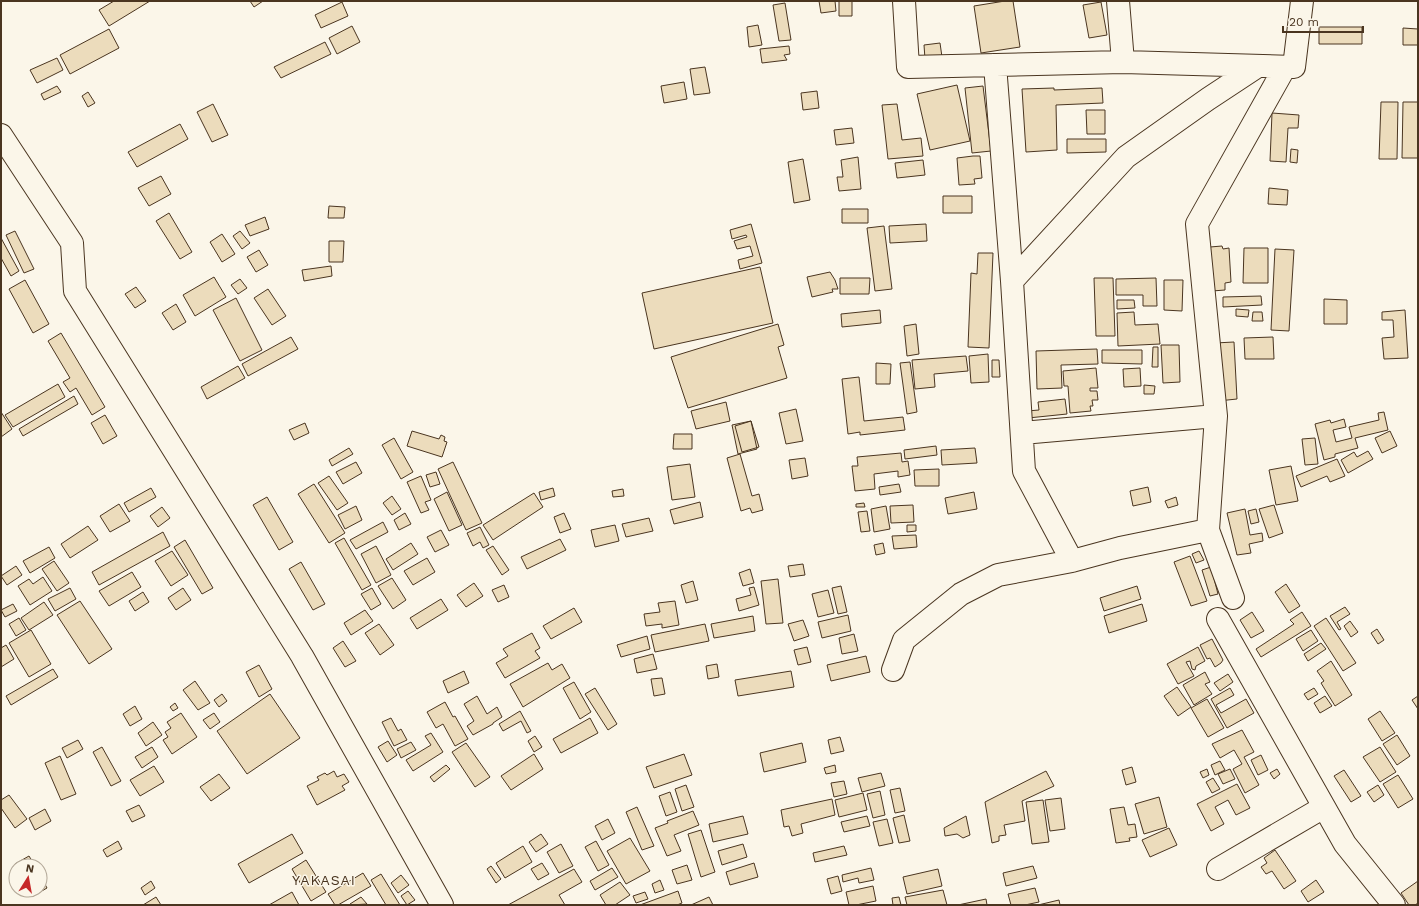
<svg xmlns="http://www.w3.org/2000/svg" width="1419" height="906" font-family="'Work Sans',sans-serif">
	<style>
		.building { fill: #ecdcbc; stroke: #4a3520 }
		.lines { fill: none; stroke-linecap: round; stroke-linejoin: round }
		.minor-casing { stroke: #4a3520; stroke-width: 24 }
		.minor { stroke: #fbf6e9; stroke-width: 22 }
		.labels { text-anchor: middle; stroke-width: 3; stroke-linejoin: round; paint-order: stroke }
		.quarter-label { font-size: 14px; letter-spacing: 1px; fill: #4a3520; stroke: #fbf6e9 }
	</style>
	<rect width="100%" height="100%" fill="#fbf6e9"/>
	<path class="building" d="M114,1H150L109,26L99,10Z
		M250,1H263L254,7Z
		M819,1H835L836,11L821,13Z
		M839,1H852V16H839Z
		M1005,1H1013L1020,47L981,53L974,6Z
		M342,2L348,16L321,28L315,15Z
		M1101,2L1107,35L1089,38L1083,5Z
		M785,3L791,40L779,41L773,5Z
		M758,25L762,45L749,47L747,27Z
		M352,26L360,42L337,54L329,38Z
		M1319,27H1362V44H1319Z
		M1403,28L1418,29V45H1403Z
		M109,29L119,48L70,74L60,55Z
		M325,42L331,54L281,78L274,67Z
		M940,43L942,57L925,59L924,45Z
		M789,46L790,54L784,55L787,60L762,63L760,49Z
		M57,58L63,70L37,83L30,70Z
		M705,67L710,93L694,95L690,69Z
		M684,82L687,99L664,103L661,86Z
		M957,85L970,141L930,150L917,94Z
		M57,86L61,92L44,100L41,94Z
		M983,86L991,151L972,153L965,88Z
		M1054,88V90L1102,88L1103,103L1056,105L1057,150L1026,152L1022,89Z
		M817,91L819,108L803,110L801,93Z
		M88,92L95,103L88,107L82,96Z
		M1381,102H1398L1397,159H1379Z
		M1403,102H1418V158H1402Z
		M213,104L228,135L212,142L197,112Z
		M897,104L902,140L921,138L923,156L888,159L882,105Z
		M1086,110H1105V134H1087Z
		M1272,113L1299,115L1298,128H1288L1286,162L1270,161Z
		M180,124L188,139L137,167L128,152Z
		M852,128L854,143L836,145L834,130Z
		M1067,139H1106V152L1067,153Z
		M1291,149L1298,150L1297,163L1290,162Z
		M973,156H980L982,178L974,179L975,184L959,185L957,158Z
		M858,157L861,189L839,191L837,177H843L841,160Z
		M803,159L810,200L794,203L788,162Z
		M923,160L925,175L897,178L895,163Z
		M161,176L171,194L149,206L138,188Z
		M1269,188L1288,190L1287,205L1268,204Z
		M943,196H972V213H943Z
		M329,206L345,207L344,218H328Z
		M842,209H868V223H842Z
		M169,213L192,252L180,259L156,221Z
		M265,217L269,229L250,236L245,225Z
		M751,224L762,263L740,269L738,260L753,256L750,246L737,249L734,241L747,237L746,235L732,239L730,230Z
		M926,224L927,241L890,243L889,226Z
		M884,226L892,289L875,291L867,228Z
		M15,231L34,269L24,273L6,235Z
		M240,231L250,243L242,249L233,236Z
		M222,234L235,254L222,262L210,242Z
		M1,238L19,271L11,276L1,258Z
		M329,241H344L343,262H329Z
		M1222,246L1223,249L1229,248L1231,282L1225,283V290L1212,291L1210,247Z
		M1244,248H1268V283H1243Z
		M1275,249L1294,250L1289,331L1271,330Z
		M259,250L268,265L256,272L247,257Z
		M978,253H993L989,348L968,347L971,273L977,274Z
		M331,266L332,276L304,281L302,270Z
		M760,267L773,323L654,349L642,293Z
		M830,272L835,280L838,289H832L833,292L812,297L807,277Z
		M214,277L226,297L195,316L183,295Z
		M840,278H870L869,294H840Z
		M1094,278H1113L1115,336H1096Z
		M1156,278L1157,306H1143V295H1116V279Z
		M240,279L247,288L238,294L231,285Z
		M25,280L49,324L33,333L9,289Z
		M1164,280H1183L1182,311L1164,310Z
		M136,287L146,301L135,308L125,294Z
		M268,289L286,316L272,325L254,298Z
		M1261,296L1262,305L1223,307V297Z
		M236,298L262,350L240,361L213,310Z
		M1324,299L1347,300V324H1324Z
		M1117,300H1134L1135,308L1117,309Z
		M176,304L186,322L173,330L162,313Z
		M1236,309L1249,310L1248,317L1236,316Z
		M880,310L881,323L842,327L841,314Z
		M1405,310L1408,358L1384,359L1382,338L1394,337L1393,320H1382V312Z
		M1134,312L1135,325L1158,324L1160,344L1118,346L1117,313Z
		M1253,312H1262L1263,321H1252Z
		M778,324L784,345L778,347L787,378L688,408L671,357Z
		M916,324L919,354L907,356L904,326Z
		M61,333L105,407L92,415L76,388L70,392L63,382L70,378L48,341Z
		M291,337L298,349L248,376L242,364Z
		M1273,337L1274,359H1245L1244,338Z
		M1234,342L1237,399L1218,401L1215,343Z
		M1161,345H1179L1180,382L1163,383Z
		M1153,347H1158V367H1152Z
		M1097,349L1098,364L1061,365L1062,388L1037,389L1036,351Z
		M1102,350H1142V364L1102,363Z
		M988,354L989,382L971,383L969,356Z
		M966,356L968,371L934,374L935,387L915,389L912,360Z
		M992,360H999L1000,377H992Z
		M910,362L917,412L907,414L900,363Z
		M876,363L891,364L890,384H876Z
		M238,366L245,378L207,399L201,387Z
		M1096,368L1098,388H1090V391H1097L1098,400H1092L1093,406H1090L1091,411L1070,413L1068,386H1064L1063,371Z
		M1140,368L1141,386L1124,387L1123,369Z
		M859,377L864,421L903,417L905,430L860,435V432L848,434L842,379Z
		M58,384L65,397L13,427L5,415Z
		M1144,385L1155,386L1154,394H1144Z
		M74,396L78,404L23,436L19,429Z
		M1065,399L1067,414L1028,418L1027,411L1039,410L1038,402Z
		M726,402L730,421L696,429L691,411Z
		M796,409L803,441L786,444L779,413Z
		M1,412L12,429L1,437Z
		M1384,412L1388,430L1355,438L1358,448L1335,454V457L1324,460L1315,424L1330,420L1331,423L1344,419L1346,427L1333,430L1336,442L1352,438L1349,427L1379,420L1378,413Z
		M105,415L117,436L103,444L91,423Z
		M751,421L759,447L742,452L735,426Z
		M751,421L757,449L738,454L732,425Z
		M305,423L309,433L294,440L289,430Z
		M412,431L439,439L441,435L445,437L444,441L447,442L442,457L407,446Z
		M1390,431L1397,446L1382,453L1375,438Z
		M674,434H692V449H673Z
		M394,438L413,472L401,479L382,445Z
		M1315,438L1318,464L1305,465L1302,439Z
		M936,446L937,455L905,459L904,450Z
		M349,448L353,454L332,466L329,460Z
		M975,448L977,463L942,465L941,450Z
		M1368,451L1373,459L1348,473L1341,460L1354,452L1357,457Z
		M901,453L902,462L908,461L910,475L898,477V471L874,474L875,489L855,491L852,466H858L857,457Z
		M740,454L752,496L759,494L763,510L752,513L750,508L741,511L727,458Z
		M805,458L808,476L792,479L789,460Z
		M1337,459L1345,476L1330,482L1327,476L1301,487L1296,476Z
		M356,462L362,473L343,484L336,472Z
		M453,462L482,523L466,530L438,469Z
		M690,464L695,497L672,500L667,467Z
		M1291,466L1298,501L1276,505L1269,470Z
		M939,469V486H915L914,470Z
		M436,472L440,484L430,487L426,475Z
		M329,476L348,503L337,510L318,483Z
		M421,476L431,500L425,502L429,510L421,513L407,482Z
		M314,484L345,533L329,543L298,494Z
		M899,484L901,492L880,495L879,487Z
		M1148,487L1151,502L1133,506L1130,491Z
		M151,488L156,497L129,512L124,503Z
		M553,488L555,496L541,500L539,492Z
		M623,489L624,496L613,497L612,491Z
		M447,492L462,525L449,531L434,499Z
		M974,492L977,509L948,514L945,498Z
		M534,493L543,507L493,540L483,525Z
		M392,496L401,509L392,515L383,503Z
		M267,497L293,542L279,550L253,505Z
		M1176,497L1178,505L1168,508L1165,501Z
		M700,502L703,517L674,524L670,510Z
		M864,503L865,507H856V504Z
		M119,504L130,521L110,532L100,516Z
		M913,505L914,522L891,523L890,506Z
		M1274,505L1283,533L1269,538L1259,509Z
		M356,506L362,520L345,529L338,515Z
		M886,506L890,529L874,532L871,509Z
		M162,507L170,518L158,527L150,516Z
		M1245,509L1250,535L1262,533L1263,541L1249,544L1251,553L1237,555L1227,513Z
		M1256,509L1259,522L1251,524L1248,511Z
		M867,511L870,531L861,532L858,512Z
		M405,513L411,524L399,530L394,520Z
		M564,513L571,529L560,533L554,517Z
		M649,518L653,531L626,537L622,524Z
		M383,522L388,532L356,549L350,540Z
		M615,525L619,541L595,547L591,530Z
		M907,525H916V531L907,532Z
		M88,526L98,540L70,558L61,544Z
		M480,527L489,545L483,548L480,542L473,546L467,533Z
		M441,530L449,545L435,552L427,537Z
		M163,532L170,546L99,585L92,572Z
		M916,535L917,547L894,549L892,536Z
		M344,538L371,585L362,590L335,543Z
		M560,539L566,550L527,569L521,557Z
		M185,540L213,588L202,594L174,547Z
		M411,543L418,554L393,570L386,559Z
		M883,543L885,553L876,555L874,545Z
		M376,546L391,575L376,583L361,554Z
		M493,546L509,570L502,575L486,550Z
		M49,547L55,558L30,573L23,561Z
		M172,551L188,575L171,586L155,561Z
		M1199,551L1204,560L1196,563L1192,554Z
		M1190,556L1207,601L1191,606L1174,562Z
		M427,558L435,572L413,585L404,571Z
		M54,561L69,583L57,591L42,569Z
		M301,562L325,604L313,610L289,569Z
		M803,564L805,575L790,577L788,566Z
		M16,566L22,575L7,585L1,576Z
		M1211,567L1218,594L1210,596L1202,570Z
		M750,569L754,583L743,586L739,573Z
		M132,572L141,587L109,606L99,591Z
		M43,577L52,591L30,605L18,586L29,579L33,584Z
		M392,578L406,600L393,609L378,586Z
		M778,579L783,623L766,624L761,581Z
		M693,581L698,600L686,603L681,585Z
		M474,583L483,596L466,607L457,595Z
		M1286,584L1300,606L1289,613L1275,592Z
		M504,585L509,597L498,602L492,590Z
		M841,586L847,612L838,614L832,588Z
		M1137,586L1141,599L1104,611L1100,598Z
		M754,587L759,605L739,611L736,599L751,595L749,588Z
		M70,588L76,599L55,611L48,599Z
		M183,588L191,600L176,610L168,598Z
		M372,588L381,604L371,610L361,594Z
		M828,590L834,613L818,617L812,594Z
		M143,592L149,602L135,611L129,601Z
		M441,599L448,610L417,629L410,618Z
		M80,601L112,649L89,664L57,615Z
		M675,601L679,625L662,628V624L646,626L644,614L660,612L658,603Z
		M44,602L53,615L29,630L21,618Z
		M13,604L17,611L5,617L1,610Z
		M1142,604L1147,621L1109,633L1104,616Z
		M1345,607L1350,614L1337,622L1341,629L1339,630L1330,616Z
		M574,608L582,622L551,639L543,626Z
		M365,610L373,621L351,635L344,623Z
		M1252,612L1264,631L1251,638L1240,620Z
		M1302,612L1311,626L1261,657L1256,649L1294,624L1290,620Z
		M848,615L851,631L822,638L818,622Z
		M753,616L755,631L714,638L711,624Z
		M19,618L26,630L16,636L9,624Z
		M1326,618L1356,663L1343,671L1314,626Z
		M803,620L809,636L794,641L788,624Z
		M1350,621L1358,632L1351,637L1344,626Z
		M379,624L394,645L380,655L365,633Z
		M705,624L709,641L655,652L651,635Z
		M1377,629L1384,640L1378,644L1371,633Z
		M31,630L51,664L29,677L9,643Z
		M1311,630L1318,641L1303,651L1296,639Z
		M532,633L540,648L535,651L540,658L505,678L496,663L508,656L503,649Z
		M854,634L858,651L842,654L839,638Z
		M647,636L650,649L621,657L617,645Z
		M1212,639L1223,660L1221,663L1215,667L1210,658L1207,659L1200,645Z
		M343,641L356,661L345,667L333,648Z
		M1321,643L1326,649L1308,661L1304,654Z
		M6,645L14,659L1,667V648Z
		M807,647L811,662L798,665L794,650Z
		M1198,647L1205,661L1196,666L1195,670L1192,669L1190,661L1186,662L1194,676L1178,684L1167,664Z
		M653,654L657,669L637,673L634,659Z
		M866,656L870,672L831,681L827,665Z
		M1331,661L1352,695L1335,706L1321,683L1324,681L1317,671Z
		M548,663L552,670L562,664L570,678L523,707L510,684Z
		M717,664L719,677L708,679L706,666Z
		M259,665L272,689L259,697L246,672Z
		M53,669L58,677L11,705L6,696Z
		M464,671L469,683L448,693L443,681Z
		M791,671L794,687L738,696L735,680Z
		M1205,672L1210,682L1205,684L1212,694L1194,705L1183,685Z
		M1228,674L1233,682L1220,691L1214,683Z
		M662,678L665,694L654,696L651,679Z
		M195,681L210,703L198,710L183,690Z
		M574,682L591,712L580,719L563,688Z
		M1177,687L1191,707L1178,716L1164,696Z
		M595,688L617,724L608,730L585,694Z
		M1230,688L1234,695L1216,705L1221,713L1246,699L1254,713L1227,728L1211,699Z
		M1314,688L1318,694L1308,700L1304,694Z
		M222,694L227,701L219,707L214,700Z
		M270,694L300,738L247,774L217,731Z
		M477,696L487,714L497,707L502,717L493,723V724L473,735L467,726L474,721L464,704Z
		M1325,696L1332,706L1320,713L1314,703Z
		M1418,696V709L1412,700Z
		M1207,699L1224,728L1208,737L1191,708Z
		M445,702L453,717L455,716L468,739L455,746L443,724L436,728L427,712Z
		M175,703L178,708L173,711L170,707Z
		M135,706L142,719L130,726L123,714Z
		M520,711L531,731L527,733L521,721L503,731L499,724Z
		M1380,711L1395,733L1382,741L1368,719Z
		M181,713L197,737L172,754L163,740L168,737L165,732L171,728L167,722Z
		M214,713L220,722L210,729L203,720Z
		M391,718L398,731L401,729L407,740L394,746L382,722Z
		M590,718L598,733L561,753L553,739Z
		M153,722L162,735L146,746L138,733Z
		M1242,730L1254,752L1244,757L1259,785L1245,793L1233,769L1242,764L1234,750L1220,758L1212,744Z
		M431,733L443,752L413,771L406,760L431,745L425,736Z
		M1397,735L1410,756L1397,765L1383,744Z
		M535,736L542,747L534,752L528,741Z
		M840,737L844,751L831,754L828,740Z
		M78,740L83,749L67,758L62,748Z
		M388,741L397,755L387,762L378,747Z
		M411,742L416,750L401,758L397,749Z
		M466,743L490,777L475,787L452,752Z
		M802,743L806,762L764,772L760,753Z
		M102,747L121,781L111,786L93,752Z
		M152,747L158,757L142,768L135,757Z
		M1380,747L1396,772L1380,782L1363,757Z
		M534,754L543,769L511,790L501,776Z
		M684,754L692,775L654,788L646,767Z
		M1261,755L1268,770L1258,775L1251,760Z
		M60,756L76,794L61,800L45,763Z
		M1220,761L1225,770L1215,775L1211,765Z
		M446,765L450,769L434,782L430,777Z
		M835,765L836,772L826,774L824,768Z
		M154,766L164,782L140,796L130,780Z
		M1132,767L1136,782L1126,785L1122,770Z
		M1207,769L1209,775L1203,778L1200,772Z
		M1230,769L1235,779L1223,784L1218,774Z
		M1277,769L1280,774L1274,779L1270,773Z
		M1344,770L1361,796L1351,802L1334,776Z
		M334,771L337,777L344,774L349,782L342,786L345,790L317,805L307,786L319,780L317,777L325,773L327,775Z
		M1046,771L1054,786L1022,801L1025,821L1004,825L1006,835L999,836V841L992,843L985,802Z
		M881,773L885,786L862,792L858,778Z
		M219,774L230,788L211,801L200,787Z
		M1398,775L1413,799L1398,808L1383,784Z
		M1213,778L1220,789L1212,793L1206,782Z
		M844,781L847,794L834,797L831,783Z
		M1237,784L1250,808L1236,815L1228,800L1215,807L1224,824L1211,831L1197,804Z
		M686,785L694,807L682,811L675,789Z
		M1378,785L1384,795L1374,802L1367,792Z
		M900,788L905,811L895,813L890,790Z
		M880,791L885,815L873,818L867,794Z
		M670,792L677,812L666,816L659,796Z
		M863,793L867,810L839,817L835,800Z
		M9,795L27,819L15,828L1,808V800Z
		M1159,797L1167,827L1144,834L1135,804Z
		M1061,798L1065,829L1050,831L1045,800Z
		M832,799L835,815L801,824L803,833L792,836L789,826L784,827L781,810Z
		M1043,800L1049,842L1032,844L1026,802Z
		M139,805L145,816L132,822L126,811Z
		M637,807L654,846L642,850L626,812Z
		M1124,807L1128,825L1135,824L1137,837L1129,838L1130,841L1116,843L1110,809Z
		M45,809L51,821L35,830L29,818Z
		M693,811L699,825L674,835L681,851L667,856L655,828L668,823L667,821Z
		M904,815L910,841L899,843L893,818Z
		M743,816L748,834L713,842L709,824Z
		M867,816L870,826L844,832L841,822Z
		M966,816L970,835L963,838L957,834L945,836L944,828Z
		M608,819L615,833L602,840L595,826Z
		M887,819L893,843L879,846L873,822Z
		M1169,828L1177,845L1150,857L1142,840Z
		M701,830L715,872L701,877L688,834Z
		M292,834L303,853L249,883L238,864Z
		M541,834L548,844L536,852L529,842Z
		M630,838L650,871L626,884L607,851Z
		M118,841L122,849L107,857L103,850Z
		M596,841L609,865L598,871L585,847Z
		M561,844L573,866L559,873L547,852Z
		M743,844L747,857L722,865L718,851Z
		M523,846L532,862L505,878L496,863Z
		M844,846L847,855L815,862L813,853Z
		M1275,850L1296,881L1284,889L1272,871L1266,874L1261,867L1267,863L1264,858Z
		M29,856L35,866H16L15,864Z
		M306,860L326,892L311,901L292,869Z
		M542,863L549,874L538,880L531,869Z
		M754,863L758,877L730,885L726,872Z
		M687,865L692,880L677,884L672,870Z
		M491,866L501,879L496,883L487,869Z
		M1033,866L1037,878L1006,886L1003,873Z
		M612,868L618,877L595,890L590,881Z
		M871,868L874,880L859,883L858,878L843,882L842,875Z
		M574,869L582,882L559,895L565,905H508Z
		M938,869L942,886L907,894L903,877Z
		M363,873L371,886L338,905H335L328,894Z
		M381,874L400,905H386L371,880Z
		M40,875L47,888L33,896L30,890H40Z
		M401,875L409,885L398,893L391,883Z
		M838,876L842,891L831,894L827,879Z
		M660,880L664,890L655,893L652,884Z
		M1316,880L1324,892L1308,902L1301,891Z
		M151,881L155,888L145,895L141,888Z
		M1418,881V903L1415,905H1409L1401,893Z
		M620,882L630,895L615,905H606L600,895Z
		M873,886L876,901L856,905H849L846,892Z
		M1035,888L1039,902L1025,905H1011L1008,894Z
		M943,890L947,905H907L905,897Z
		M408,891L415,900L407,905L401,896Z
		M678,891L682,903L677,905H640Z
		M292,892L299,905H269Z
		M645,892L648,899L636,903L633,896Z
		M156,897L161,905H143Z
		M361,897L367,904L351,905L350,904Z
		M709,897L713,905H691Z
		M899,897L901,905H893L892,898Z
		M986,899L987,905H958Z
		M1059,900L1060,905H1038Z"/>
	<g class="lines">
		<g class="minor-casing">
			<path id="minor" d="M904,1L908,67L1123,62L1118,1
				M1123,62L1294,67L1302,1
				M995,65L1012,281L1024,471L1072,561L1120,548L1208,530
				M1,135L72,243L75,291L302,656L442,905
				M1012,281L1126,157L1208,99L1258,66
				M1022,433L1216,416
				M1233,598L1208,530L1216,416L1197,224L1285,67
				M1218,619L1345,844L1394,905
				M893,670L904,640L961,594L998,575L1072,561
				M1218,869L1324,807"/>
		</g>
		<use href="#minor" class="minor"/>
	</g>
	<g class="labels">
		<g class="quarter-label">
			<text x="324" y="885">YAKASAI</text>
		</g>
	</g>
	<rect width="1419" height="906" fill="none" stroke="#4a3520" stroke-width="4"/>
	<g transform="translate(28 878) rotate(11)"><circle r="19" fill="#fbf6e9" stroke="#b4a999"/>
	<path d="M0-3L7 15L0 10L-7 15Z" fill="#c62828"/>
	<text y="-6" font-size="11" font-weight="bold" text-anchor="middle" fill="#4a3520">N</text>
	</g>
	<path d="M1283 26v6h80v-6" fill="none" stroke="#4a3520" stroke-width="2"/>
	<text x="1289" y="26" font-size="12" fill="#4a3520" stroke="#fbf6e9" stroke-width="3" paint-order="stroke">20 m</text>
</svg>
